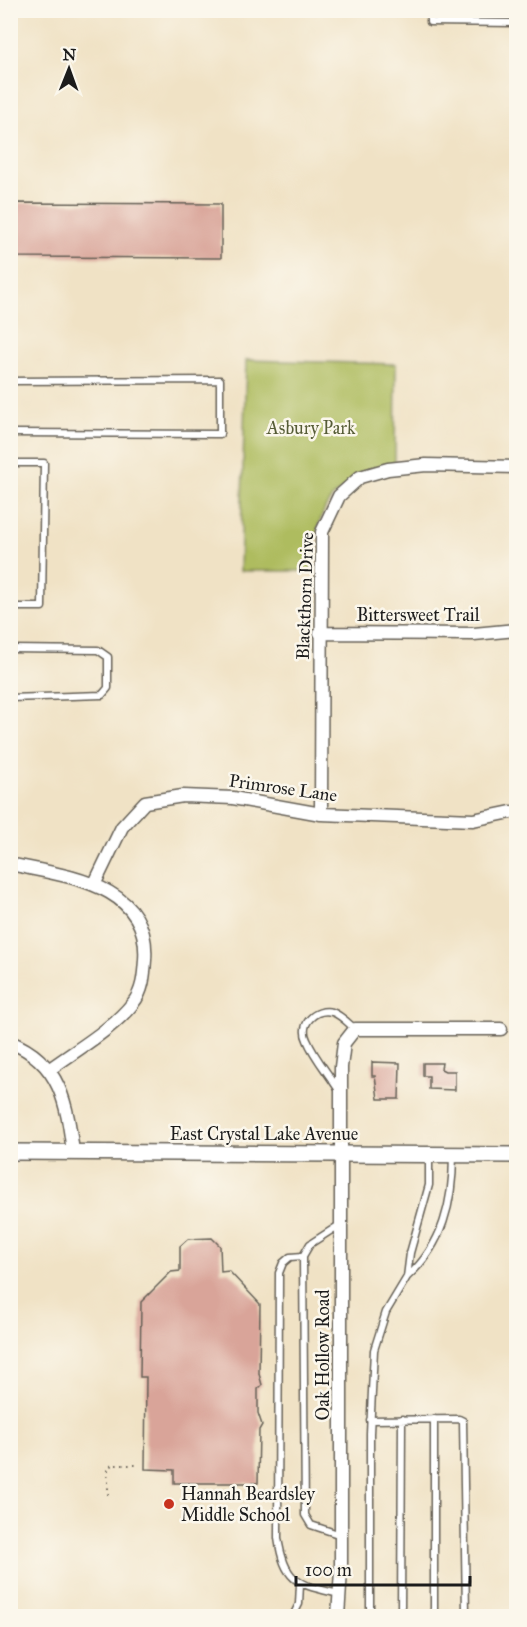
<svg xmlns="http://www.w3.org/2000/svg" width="527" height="1627" font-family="'IM FELL Great Primer',serif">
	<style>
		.green { fill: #aebc5e; stroke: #656c3d; stroke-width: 1.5 }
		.building { fill: #d9a499 }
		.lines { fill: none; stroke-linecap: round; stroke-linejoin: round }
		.service-casing { stroke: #666157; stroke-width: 9 }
		.minor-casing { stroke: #666157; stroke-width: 15 }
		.tertiary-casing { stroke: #666157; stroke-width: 18 }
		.path { stroke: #666157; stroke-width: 2; stroke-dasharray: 1.5 4.5; stroke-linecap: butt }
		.service { stroke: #fff; stroke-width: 6 }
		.minor { stroke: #fff; stroke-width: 12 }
		.tertiary { stroke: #fff; stroke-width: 15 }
		.poi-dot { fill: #c8321e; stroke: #fbf7ec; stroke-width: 2 }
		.labels { text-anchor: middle; stroke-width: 5; stroke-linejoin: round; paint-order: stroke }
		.park-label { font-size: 18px; fill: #565c36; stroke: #fbf7ec }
		.street-label { font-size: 18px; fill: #1c1c1c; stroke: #fbf7ec }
		.poi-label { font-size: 18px; fill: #1c1c1c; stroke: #fbf7ec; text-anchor: start }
	</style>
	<rect width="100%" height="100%" fill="#fbf7ec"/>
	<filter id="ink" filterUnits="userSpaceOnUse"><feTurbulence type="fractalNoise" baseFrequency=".0167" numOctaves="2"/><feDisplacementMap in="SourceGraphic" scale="12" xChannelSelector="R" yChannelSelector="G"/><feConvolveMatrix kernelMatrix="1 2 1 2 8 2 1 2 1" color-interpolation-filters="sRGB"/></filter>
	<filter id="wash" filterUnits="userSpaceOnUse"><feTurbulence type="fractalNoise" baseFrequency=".008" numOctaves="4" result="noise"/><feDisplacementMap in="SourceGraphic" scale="24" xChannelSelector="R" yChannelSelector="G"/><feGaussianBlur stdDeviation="1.35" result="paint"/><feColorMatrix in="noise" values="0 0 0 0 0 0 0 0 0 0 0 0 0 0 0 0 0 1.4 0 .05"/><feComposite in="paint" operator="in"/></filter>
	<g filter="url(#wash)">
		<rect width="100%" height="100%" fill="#f0e2c5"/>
		<path class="green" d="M246,360L396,364L395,462C377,472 354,480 337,493C319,507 312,549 311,571H240Z"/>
		<g id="blocks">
			<path class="building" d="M13,203L221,204V258L13,257Z
				M372,1062L400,1063L399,1099H378L375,1076H372Z
				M423,1063H442L441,1069L445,1071H455V1090L429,1089V1076H423Z
				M212,1238L220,1246L221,1272L229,1271L260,1304L259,1374L262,1385L258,1389V1413L262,1425L259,1430L258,1483H174V1470L145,1469L146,1377H140L141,1302L171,1272L180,1271V1246L188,1239Z"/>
		</g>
	</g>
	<g filter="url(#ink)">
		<use href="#blocks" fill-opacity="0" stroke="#666157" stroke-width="1.5"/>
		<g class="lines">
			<g class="service-casing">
				<path id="service" d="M430,10V22L516,23
					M10,381L220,380V434L10,433
					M10,463H44L42,607H10
					M10,649L98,650L108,657V688L102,695L10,698
					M338,1089C328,1073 314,1057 307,1040C299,1024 315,1008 332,1012C341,1015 348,1023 355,1029
					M429,1155V1185L410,1253L407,1277C443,1245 453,1202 453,1155
					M303,1256L290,1257L283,1263L279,1273L278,1538C285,1584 298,1584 339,1594
					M434,1419V1616
					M370,1420L459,1419L463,1421L466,1613L469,1616
					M341,1535L311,1525L305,1515L303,1256L310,1244L341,1224
					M293,1616L299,1604L300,1584
					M370,1616V1433L374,1350L386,1312L407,1277
					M401,1616L402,1419"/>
			</g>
			<g class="minor-casing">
				<path id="minor" d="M320,633L474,634L516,630
					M321,814L322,532L339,496L360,477L388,469L426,465L516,467
					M10,864C64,876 151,883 145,960C144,975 143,991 133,1003C114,1028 76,1050 50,1069
					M95,883L122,827L145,802L183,796L233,798L321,814L473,820L511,812
					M10,1042C61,1062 67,1105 73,1152
					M338,1616L341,1571V1067L344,1043L355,1029H501"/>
			</g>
			<g class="tertiary-casing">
				<path id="tertiary" d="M10,1152L516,1155"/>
			</g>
			<path class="path" d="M108,1495V1468L112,1465H136"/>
			<use href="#service" class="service"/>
			<use href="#minor" class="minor"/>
			<use href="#tertiary" class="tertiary"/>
		</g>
	</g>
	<circle class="poi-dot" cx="169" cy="1504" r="6"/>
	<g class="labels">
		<g class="park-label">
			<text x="311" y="434">Asbury Park</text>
		</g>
		<g class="street-label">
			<text transform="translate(305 596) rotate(-88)" y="6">Blackthorn Drive</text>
			<text x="418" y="621">Bittersweet Trail</text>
			<text transform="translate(283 788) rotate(8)" y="6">Primrose Lane</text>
			<text x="264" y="1140">East Crystal Lake Avenue</text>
			<text transform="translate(323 1355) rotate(-90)" y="6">Oak Hollow Road</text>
		</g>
		<g class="poi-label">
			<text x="181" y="1500">Hannah Beardsley<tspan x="181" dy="21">Middle School</tspan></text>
		</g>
	</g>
	<rect width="527" height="1627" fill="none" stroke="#fbf7ec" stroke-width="36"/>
	<g transform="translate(69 69) rotate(1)" stroke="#fbf7ec" stroke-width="4.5" paint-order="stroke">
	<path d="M0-4.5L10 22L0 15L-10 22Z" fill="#1c1c1c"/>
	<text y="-9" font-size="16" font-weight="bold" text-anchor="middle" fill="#1c1c1c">N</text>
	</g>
	<path d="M296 1576v9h174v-9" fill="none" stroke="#1c1c1c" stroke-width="3"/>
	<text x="305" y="1576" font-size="18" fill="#1c1c1c" stroke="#fbf7ec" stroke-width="4.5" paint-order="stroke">100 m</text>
</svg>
